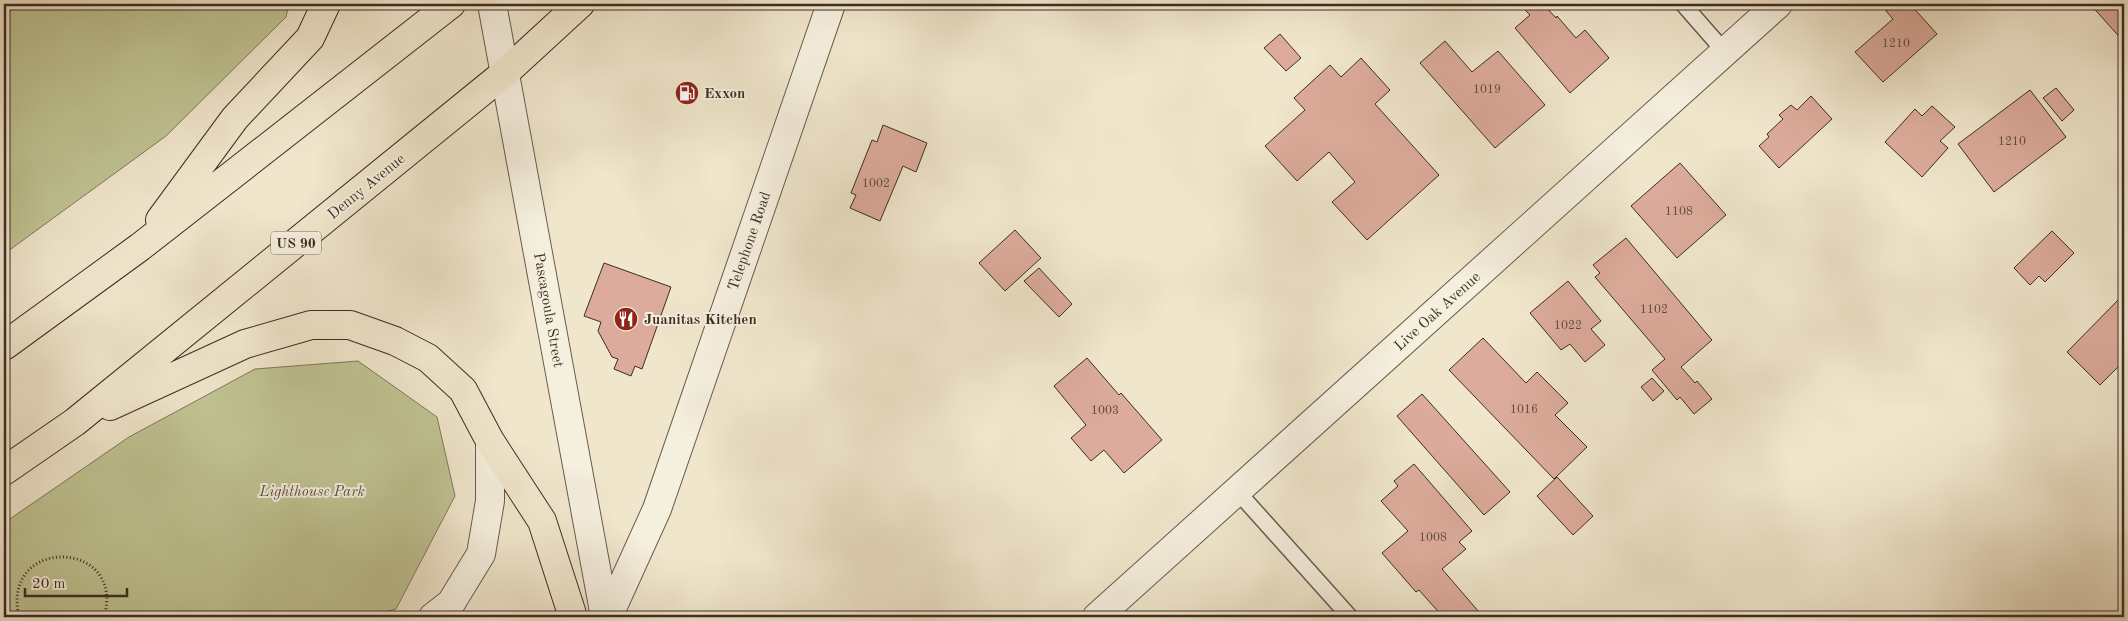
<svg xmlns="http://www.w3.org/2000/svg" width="2128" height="621" font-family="'Old Standard TT',serif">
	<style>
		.green { fill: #c0c393; stroke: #7e785c }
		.building { fill: #dcab9b; stroke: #3c2d24 }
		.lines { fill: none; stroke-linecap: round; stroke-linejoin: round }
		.service-casing { stroke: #695b4e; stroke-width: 18 }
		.tertiary-casing { stroke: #695b4e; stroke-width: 30 }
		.primary-casing { stroke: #3c2d24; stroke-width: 30 }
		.path { stroke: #3c2d24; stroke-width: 3; stroke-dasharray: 1 2.5; stroke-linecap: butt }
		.service { stroke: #f5efde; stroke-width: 15 }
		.tertiary { stroke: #f5efde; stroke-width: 28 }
		.primary { stroke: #f0e6cc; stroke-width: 28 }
		.labels { text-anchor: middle; stroke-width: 4; stroke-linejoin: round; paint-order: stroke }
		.number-label { font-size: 12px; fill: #644c42 }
		.shield { fill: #f5efde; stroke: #74675c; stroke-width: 1 }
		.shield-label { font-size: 14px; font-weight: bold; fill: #3c2d24 }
		.poi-label { font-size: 15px; font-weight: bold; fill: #3c2d24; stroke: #f5efde; text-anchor: start }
		.street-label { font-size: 15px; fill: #3c2d24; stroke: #f5efde }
		.park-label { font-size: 15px; font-style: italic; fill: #5d5240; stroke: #f5efde }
	</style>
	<rect width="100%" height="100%" fill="#f0e6cc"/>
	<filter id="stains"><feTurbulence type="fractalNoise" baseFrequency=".004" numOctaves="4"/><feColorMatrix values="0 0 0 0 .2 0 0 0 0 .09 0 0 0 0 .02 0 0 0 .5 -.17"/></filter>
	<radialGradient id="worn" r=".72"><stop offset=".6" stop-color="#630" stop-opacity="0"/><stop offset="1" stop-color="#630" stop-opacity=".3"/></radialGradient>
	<path class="green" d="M4,4H289L286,17L166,136L4,254Z
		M358,361L437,417L455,496L396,609L367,617H4V523L129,437L255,369Z"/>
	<path class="building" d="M1519,4H1545L1544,5L1556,18L1557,16L1576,38L1585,30L1609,58L1570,93L1515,28L1530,15Z
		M1895,4H1910L1937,34L1883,82L1855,52L1893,19L1886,11Z
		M2090,4H2124V42Z
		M1280,34L1301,58L1286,71L1264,48Z
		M1445,41L1472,72L1498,51L1545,105L1495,148L1420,63Z
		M1361,58L1390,90L1375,104L1439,175L1367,240L1332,202L1355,182L1329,152L1297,181L1265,146L1305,110L1294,98L1330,65L1341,77Z
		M2056,88L2074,110L2062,121L2043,98Z
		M2030,90L2066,137L1994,192L1958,144Z
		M1811,96L1832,119L1779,168L1759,146L1769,137L1767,134L1783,119L1779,115L1791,105L1797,110Z
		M1932,106L1955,127L1940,141L1948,148L1922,177L1885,142L1915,109L1922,116Z
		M883,125L927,143L916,172L903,166L880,221L850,208L856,195L851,193L872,140L877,142Z
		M1680,163L1726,215L1677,258L1631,206Z
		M1015,230L1041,258L1005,291L979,263Z
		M2052,231L2074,253L2045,282L2039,276L2030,285L2014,268Z
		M1626,238L1712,340L1681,367L1695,383L1697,381L1712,399L1694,414L1680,397L1677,400L1652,370L1665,359L1595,277L1600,273L1593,265Z
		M604,263L671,287L642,369L635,366L631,376L614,369L618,359L612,357L598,331L601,322L584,316Z
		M1039,268L1072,304L1059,317L1024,281Z
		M1568,281L1601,321L1591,329L1605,345L1585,362L1570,344L1561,350L1530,313Z
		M2124,294V361L2100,385L2067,352Z
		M1483,338L1526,383L1537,372L1568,403L1555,415L1587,447L1554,479L1449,370Z
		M1087,358L1119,395L1121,393L1162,440L1124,473L1104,450L1091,461L1071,438L1086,425L1054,386Z
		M1652,378L1664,391L1653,401L1641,387Z
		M1422,394L1510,492L1484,515L1397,416Z
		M1414,464L1472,531L1459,542L1466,549L1442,569L1479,612L1473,617H1443L1419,590L1416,592L1382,553L1408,531L1381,501L1398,486L1394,481Z
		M1557,477L1593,516L1573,535L1537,496Z"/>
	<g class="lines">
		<g class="service-casing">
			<path id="service" d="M1683,4L1725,52
				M1237,491L1350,617"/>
		</g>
		<g class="tertiary-casing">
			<path id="tertiary" d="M492,4L605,617
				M433,617L451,603L481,554L490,501V441
				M608,617L657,509L831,4
				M1097,617L1778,4"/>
		</g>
		<g class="primary-casing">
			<path id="primary" d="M160,220L235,118L310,38L326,4
				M4,346L140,247L451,4
				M110,406L245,344L311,325H350L395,341L428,358L463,390L490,441L542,521L573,617
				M4,471L75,422L506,72L580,4"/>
		</g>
		<path class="path" d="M19,617C0,535 127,539 104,617"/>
		<use href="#service" class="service"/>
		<use href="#tertiary" class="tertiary"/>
		<use href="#primary" class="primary"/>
	</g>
	<defs>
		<g id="fuel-disc" transform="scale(1.25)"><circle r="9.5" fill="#8f2418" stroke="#f5efde"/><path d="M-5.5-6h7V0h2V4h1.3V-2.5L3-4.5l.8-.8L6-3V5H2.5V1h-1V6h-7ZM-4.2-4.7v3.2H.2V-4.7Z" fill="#fff"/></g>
		<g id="restaurant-disc" transform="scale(1.25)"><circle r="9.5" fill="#8f2418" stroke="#f5efde"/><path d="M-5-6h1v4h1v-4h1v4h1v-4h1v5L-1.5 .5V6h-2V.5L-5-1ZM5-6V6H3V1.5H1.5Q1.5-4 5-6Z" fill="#fff"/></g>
	</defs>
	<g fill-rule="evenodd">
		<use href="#fuel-disc" x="687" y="93"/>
		<use href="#restaurant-disc" x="626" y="319"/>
	</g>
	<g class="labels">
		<g class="number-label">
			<text x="1896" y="47">1210</text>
			<text x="1487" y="93">1019</text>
			<text x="2012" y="145">1210</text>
			<text x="876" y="187">1002</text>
			<text x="1679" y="215">1108</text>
			<text x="1654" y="313">1102</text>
			<text x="1568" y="329">1022</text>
			<text x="1524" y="413">1016</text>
			<text x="1105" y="414">1003</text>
			<text x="1433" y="541">1008</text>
		</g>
		<rect class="shield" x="271" y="231.5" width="50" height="23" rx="4"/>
		<g class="shield-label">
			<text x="296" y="248">US 90</text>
		</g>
		<g class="poi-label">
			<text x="704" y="98">Exxon</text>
			<text x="644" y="324">Juanitas Kitchen</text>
		</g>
		<g class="street-label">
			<text transform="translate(366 186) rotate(-39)" y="5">Denny Avenue</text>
			<text transform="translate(749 241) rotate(-71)" y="5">Telephone Road</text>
			<text transform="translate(549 310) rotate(80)" y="5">Pascagoula Street</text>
			<text transform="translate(1437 311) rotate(-42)" y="5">Live Oak Avenue</text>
		</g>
		<g class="park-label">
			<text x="312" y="496">Lighthouse Park</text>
		</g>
	</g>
	<rect width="2128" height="621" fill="none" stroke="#f0e6cc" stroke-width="20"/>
	<rect x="5" y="5" width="2118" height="611" fill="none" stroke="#3c2d24" stroke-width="2.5"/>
	<rect x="10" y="10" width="2108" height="601" fill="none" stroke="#3c2d24"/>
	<path d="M25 588v8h102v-8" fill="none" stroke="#3c2d24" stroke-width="2.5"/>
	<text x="32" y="588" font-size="15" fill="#3c2d24" stroke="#f5efde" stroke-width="4" paint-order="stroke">20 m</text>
	<rect width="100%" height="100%" filter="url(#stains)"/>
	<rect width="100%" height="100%" fill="url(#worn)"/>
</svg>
